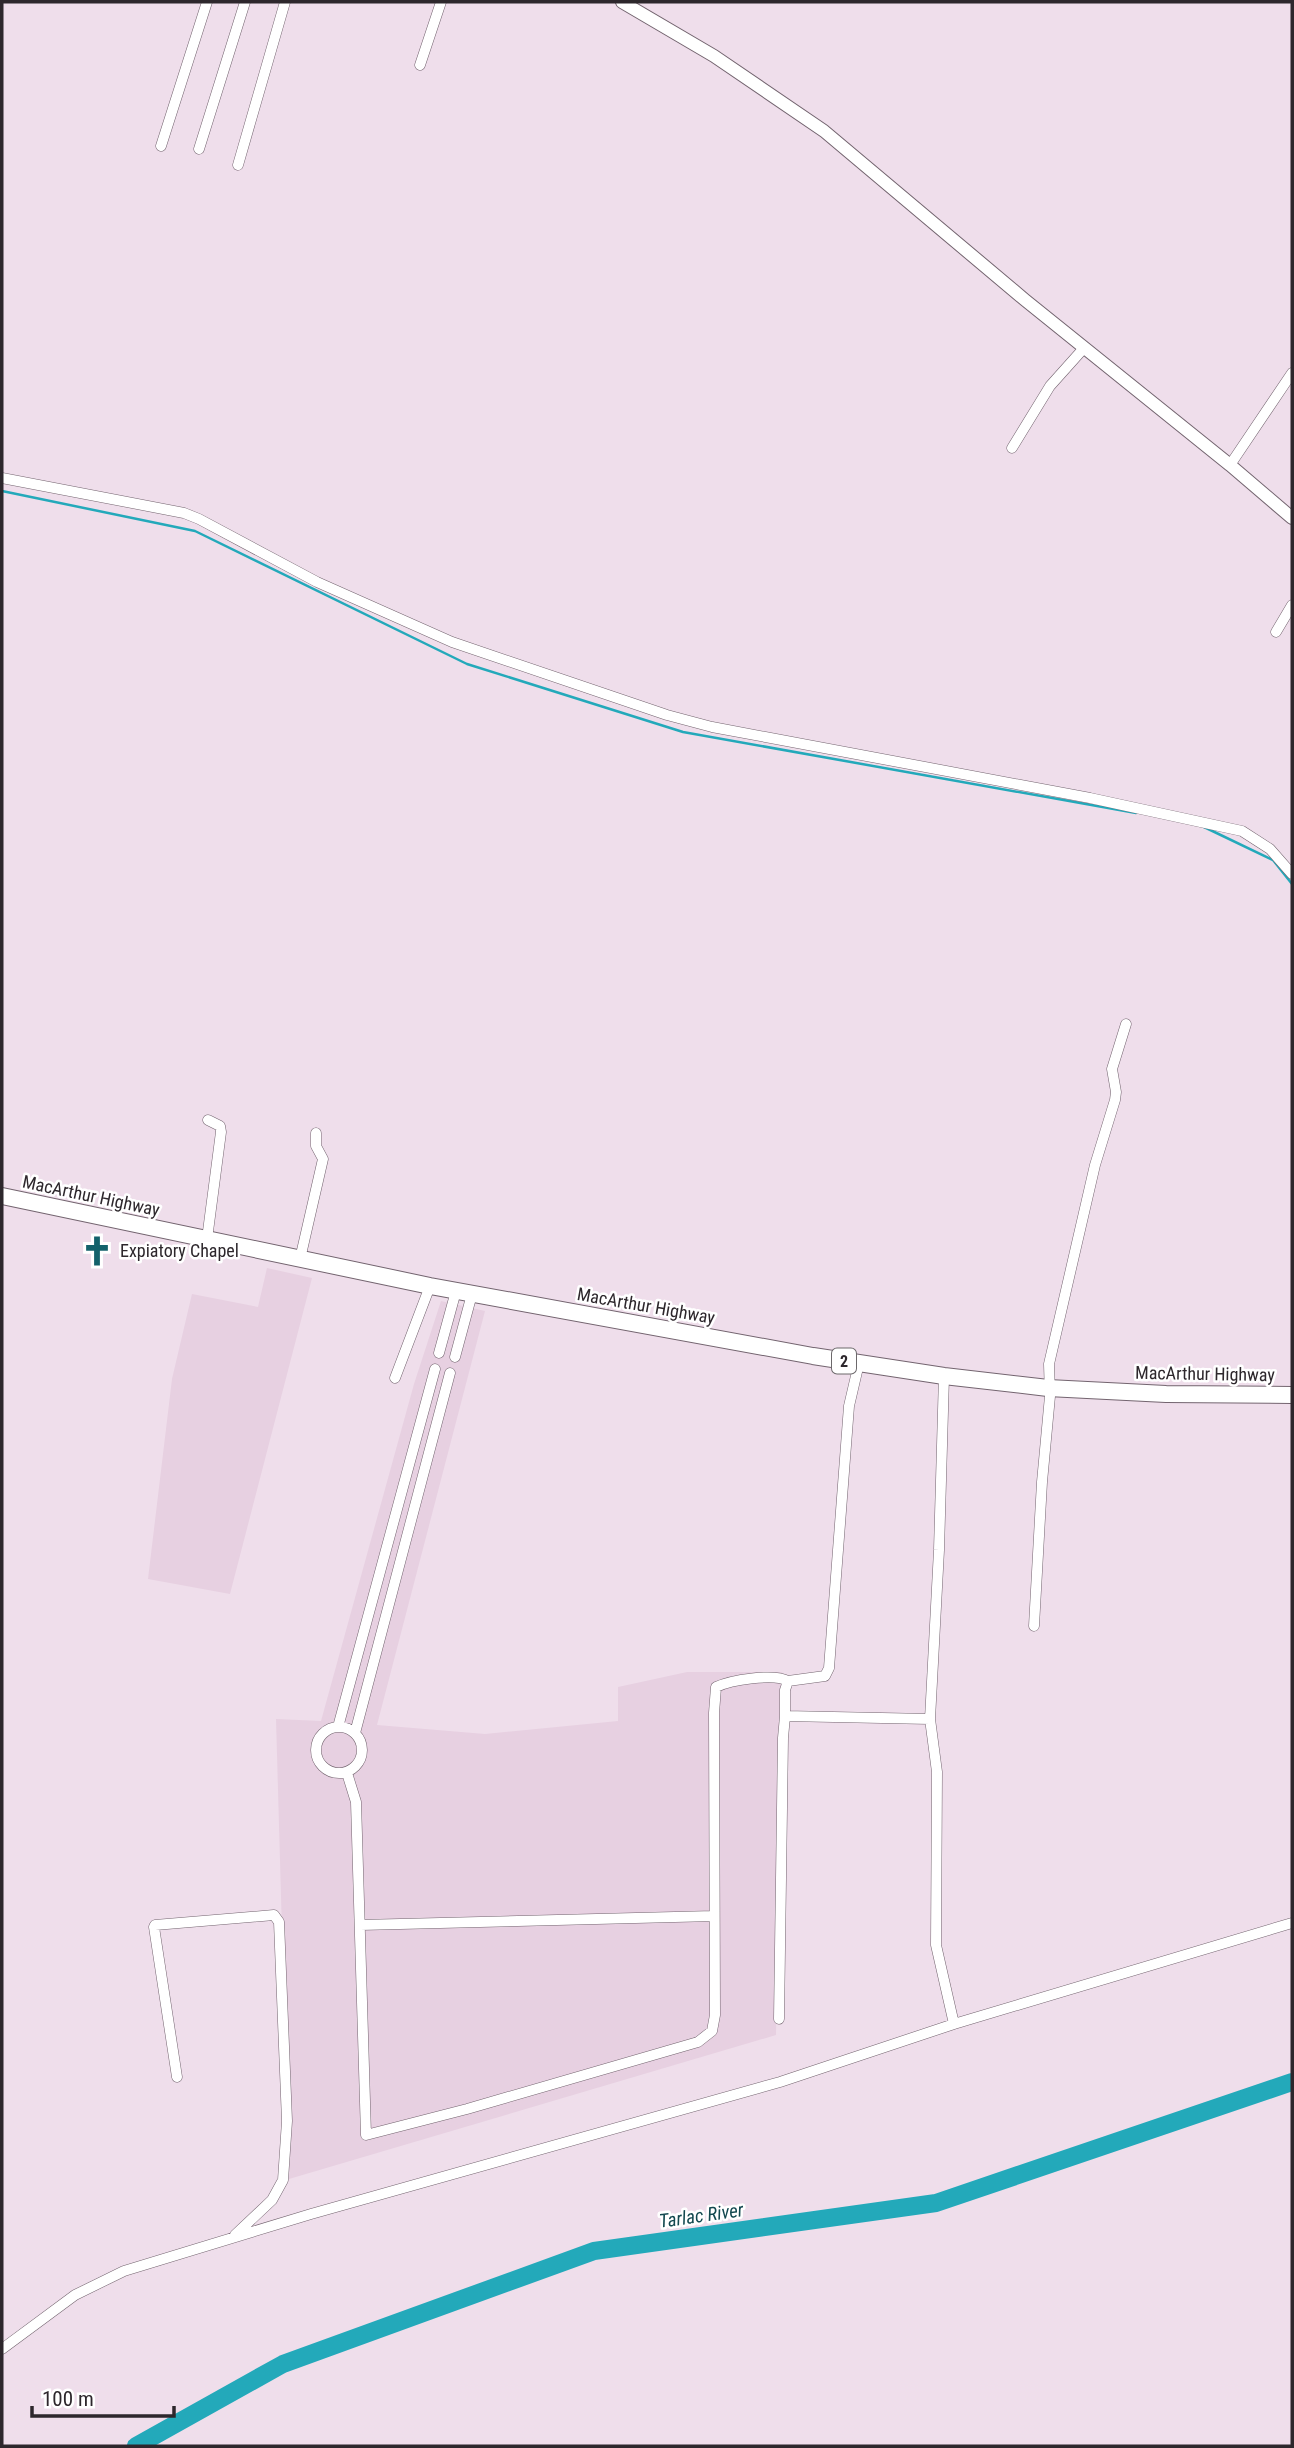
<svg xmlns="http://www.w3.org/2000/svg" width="1294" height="2448" font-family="'Roboto Condensed',sans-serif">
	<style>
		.built { fill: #e7d0e1 }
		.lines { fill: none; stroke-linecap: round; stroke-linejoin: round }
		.stream { stroke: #23a9ba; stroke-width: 2.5 }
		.river { stroke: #23a9ba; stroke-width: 18 }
		.minor-casing { stroke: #73646f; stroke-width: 11 }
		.tertiary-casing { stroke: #73646f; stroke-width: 14 }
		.trunk-casing { stroke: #73646f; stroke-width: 18 }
		.minor { stroke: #fff; stroke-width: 10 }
		.tertiary { stroke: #fff; stroke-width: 12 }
		.trunk { stroke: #fff; stroke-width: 16 }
		.labels { text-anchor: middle; stroke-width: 5; stroke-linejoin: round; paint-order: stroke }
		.shield { fill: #fff; stroke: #6c686b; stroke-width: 2 }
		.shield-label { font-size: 16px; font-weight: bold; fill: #2d272c }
		.street-label { font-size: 18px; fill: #2d272c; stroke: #fff }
		.poi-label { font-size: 18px; fill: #2d272c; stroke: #fff; text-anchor: start }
		.water-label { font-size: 19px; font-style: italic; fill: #12484f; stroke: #fff }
	</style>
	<rect width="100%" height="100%" fill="#efdeeb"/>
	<path class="built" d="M267,1268L312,1278L230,1594L148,1579L172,1379L192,1294L258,1307Z
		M441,1301L485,1311L377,1725L485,1734L618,1721V1687L687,1672H782L776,2035L289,2179L276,1719L321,1721L414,1384Z"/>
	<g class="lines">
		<path class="stream" d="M2,491L195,531L467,664L683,732L1136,813
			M1204,827L1273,860L1292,884"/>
		<path class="river" d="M136,2446L283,2364L594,2251L936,2203L1292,2082"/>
		<g class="minor-casing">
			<path id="minor" d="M420,65L441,2
				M161,146L207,2
				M199,149L245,2
				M238,165L285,2
				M1012,448L1050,386L1084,348
				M1230,465L1292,373
				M2,478L184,513L199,519L317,582L452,642L667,715L712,727L1090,798L1242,831L1270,849L1292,874
				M1276,632L1292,605
				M207,1239L221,1132L220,1126L208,1120
				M300,1259L323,1159L316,1146V1133
				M439,1353L456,1291
				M455,1357L472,1294
				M944,1376L939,1550L930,1719L937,1772L936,1945L954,2024
				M395,1378L430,1286
				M1034,1626L1042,1482L1050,1396L1049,1364L1095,1165L1115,1100L1116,1092L1112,1069L1126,1024
				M785,1716V1690L788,1681L825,1676L829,1668L849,1406L859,1363
				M316 1750a23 23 0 1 1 46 0a23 23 0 1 1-46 0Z
				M338,1727L435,1369
				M355,1733L450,1373
				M347,1773L356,1802L366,2135L467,2109L698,2042L712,2031L715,2015L714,1713L716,1687C731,1680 774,1673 788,1681
				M360,1925L714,1916
				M779,2019L783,1738L785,1716L930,1719
				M177,2077L154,1927L155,1925L274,1915L279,1922L287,2121L283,2180L272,2200L235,2235
				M2,2349L75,2295L124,2271L311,2214L780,2082L954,2024L1292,1923"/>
		</g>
		<g class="tertiary-casing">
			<path id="tertiary" d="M622,2L714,56L824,131L1025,300L1230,465L1292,518"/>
		</g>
		<g class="trunk-casing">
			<path id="trunk" d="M2,1196L430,1286L813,1356L944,1376L1048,1388L1166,1394L1292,1395"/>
		</g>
		<use href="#minor" class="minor"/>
		<use href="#tertiary" class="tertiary"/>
		<use href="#trunk" class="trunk"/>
	</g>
	<defs>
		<g id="church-bare" transform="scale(2.415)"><path d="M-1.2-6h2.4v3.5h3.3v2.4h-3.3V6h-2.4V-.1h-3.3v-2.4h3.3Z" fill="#13616b" stroke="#fff" stroke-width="2.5" paint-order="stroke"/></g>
	</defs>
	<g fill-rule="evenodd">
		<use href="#church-bare" x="97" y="1251"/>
	</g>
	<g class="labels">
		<rect class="shield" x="832" y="1348.5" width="24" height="25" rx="5"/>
		<g class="shield-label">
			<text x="844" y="1367">2</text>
		</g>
		<g class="street-label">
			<text transform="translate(91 1196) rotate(12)" y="6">MacArthur Highway</text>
			<text transform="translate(646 1306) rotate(10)" y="6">MacArthur Highway</text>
			<text transform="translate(1205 1374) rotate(1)" y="6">MacArthur Highway</text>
		</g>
		<g class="poi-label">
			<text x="120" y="1257">Expiatory Chapel</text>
		</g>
		<g class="water-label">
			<text transform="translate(701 2215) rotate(-8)" y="7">Tarlac River</text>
		</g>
	</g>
	<rect width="1294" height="2448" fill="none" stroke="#2d272c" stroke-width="7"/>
	<path d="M32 2406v10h142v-10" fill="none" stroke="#2d272c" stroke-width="3.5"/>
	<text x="42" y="2406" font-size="21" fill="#2d272c" stroke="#ffffff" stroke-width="5" paint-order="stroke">100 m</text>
</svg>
